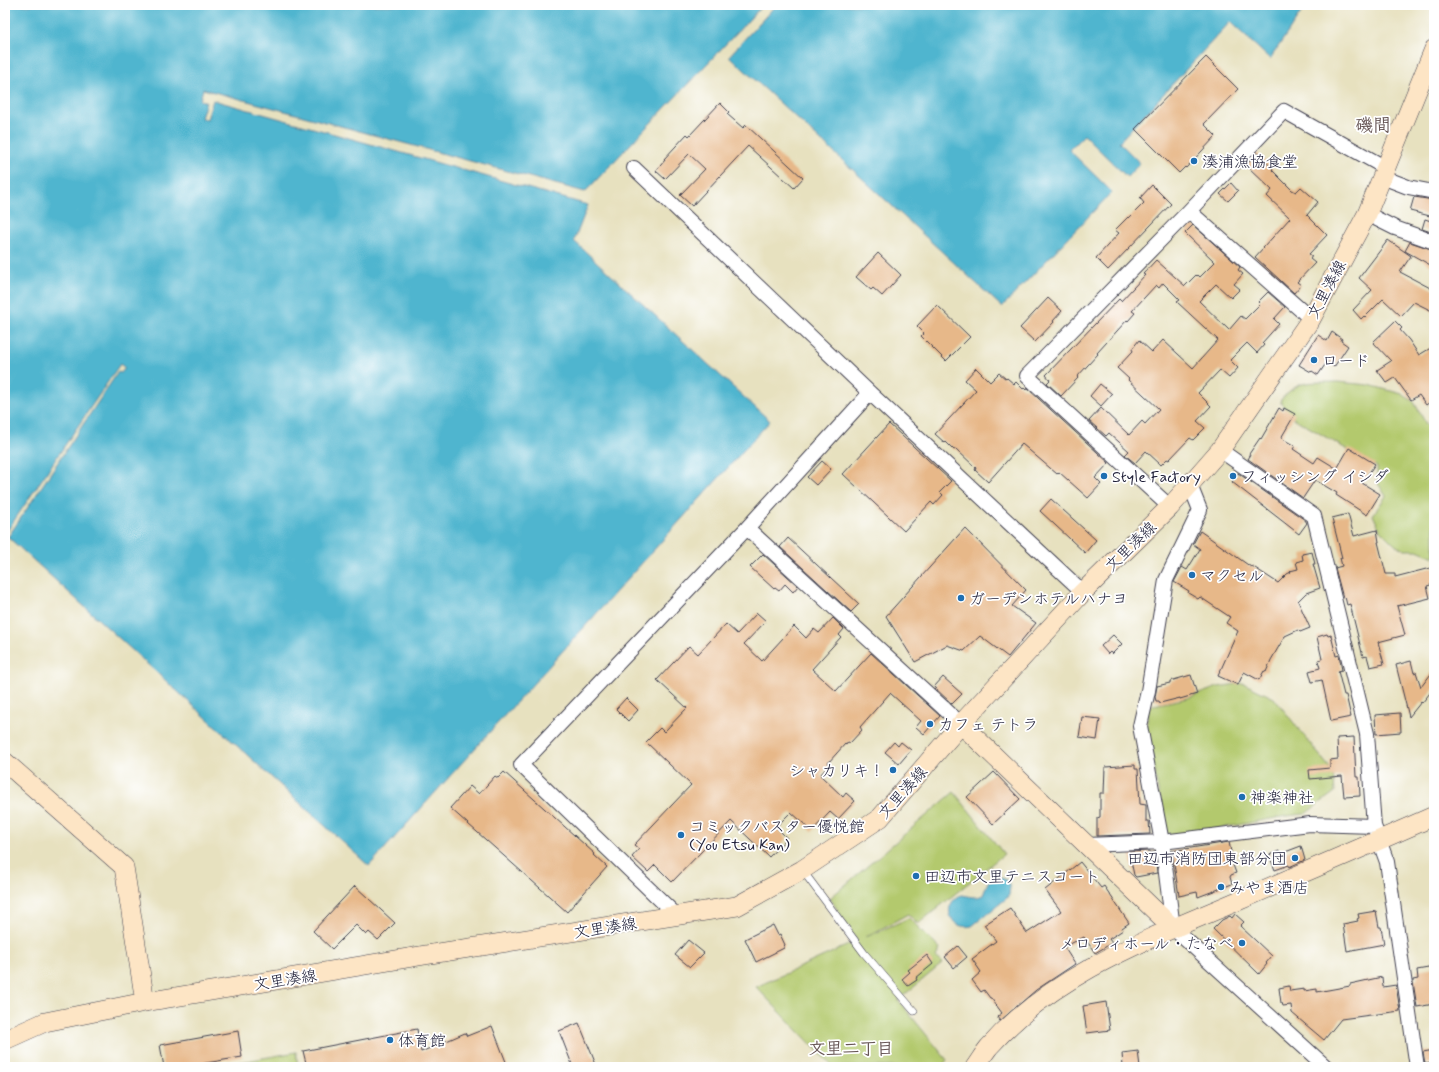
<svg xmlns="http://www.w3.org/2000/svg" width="1439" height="1072" font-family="Mynerve,'Klee One',sans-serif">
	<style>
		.green { fill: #b3c96d; stroke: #6a7654 }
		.water { fill: #50b5cf; stroke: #396c85 }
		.building { fill: #e7b889 }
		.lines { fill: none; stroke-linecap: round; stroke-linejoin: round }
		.lane-casing { stroke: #403f4f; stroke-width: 8 }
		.street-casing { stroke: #403f4f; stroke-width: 16 }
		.secondary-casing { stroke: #403f4f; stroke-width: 20 }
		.lane { stroke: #fff; stroke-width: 7 }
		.street { stroke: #fff; stroke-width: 14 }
		.secondary { stroke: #fde5c5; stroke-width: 19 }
		.poi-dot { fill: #1f6fb2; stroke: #fff; stroke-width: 1.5 }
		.labels { text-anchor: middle; stroke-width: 3.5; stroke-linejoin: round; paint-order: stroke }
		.poi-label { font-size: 16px; fill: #22223b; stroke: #fff; text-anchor: start }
		.street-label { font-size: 16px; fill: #22223b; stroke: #fff }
		.neighbourhood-label { font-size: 17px; font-weight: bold; fill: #675656; stroke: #fff }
		.quarter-label { font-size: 18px; font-weight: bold; fill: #675656; stroke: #fff }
	</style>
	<rect width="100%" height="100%" fill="#fff"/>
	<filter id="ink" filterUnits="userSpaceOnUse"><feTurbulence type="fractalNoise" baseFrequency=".025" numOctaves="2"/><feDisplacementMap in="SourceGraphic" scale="8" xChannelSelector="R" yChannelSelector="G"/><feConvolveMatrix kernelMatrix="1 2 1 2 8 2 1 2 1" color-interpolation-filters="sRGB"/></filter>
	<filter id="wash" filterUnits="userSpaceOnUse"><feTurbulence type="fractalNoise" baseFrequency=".012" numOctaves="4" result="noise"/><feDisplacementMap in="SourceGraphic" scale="16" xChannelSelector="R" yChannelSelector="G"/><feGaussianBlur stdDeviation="0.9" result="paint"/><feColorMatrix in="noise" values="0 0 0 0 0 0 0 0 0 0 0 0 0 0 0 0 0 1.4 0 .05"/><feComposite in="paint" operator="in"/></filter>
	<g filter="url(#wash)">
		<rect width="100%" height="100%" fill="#e7e1bf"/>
		<path class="green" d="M1337,382L1369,385L1402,394L1414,402L1426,424L1434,427V557L1417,550H1405L1394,544L1380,530L1373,515L1386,496L1377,482V467L1288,415L1280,401C1299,378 1310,383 1337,382Z
			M1243,683L1274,698L1333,772L1335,792L1305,814L1287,816L1167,838L1147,732V720L1149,706L1188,698L1218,687Z
			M954,792L1004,854L918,924L908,914L866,937L909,918L940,949L936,957L943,963L898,1000L947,1060L941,1067H833L756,987L857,941L830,898Z
			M296,1052L298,1067H214Z"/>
		<path class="water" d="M5,5H763L585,192L203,89L200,100L206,102L201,118L207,119L213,100L588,205L574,241L770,421L369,866L8,537L118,372L121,373L125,368L120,364L5,534Z
			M776,5H1306L1270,59L1230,22L1119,142L1140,163L1127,177L1084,135L1069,150L1112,192L1002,307L729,56Z
			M995,877H999L1006,880L1010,887L1009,895L1007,898L972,926C950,931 940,905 961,895C969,896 975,899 983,895L988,882Z"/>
		<g id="blocks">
			<path class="building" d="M1206,57L1238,89L1204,124L1216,136L1186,168L1185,167L1179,173L1135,129Z
				M720,103L729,112L727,114L743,128L746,125L803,178L794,188L748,146L692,206L680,195L705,169L689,154L665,179L656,171L665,160L664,159L687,134L689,136Z
				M1257,153L1273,169L1272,170L1292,190L1296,192L1301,187L1318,202L1307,215L1327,235L1309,254L1312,256L1310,259L1315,263L1297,282L1301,285L1294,293L1255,257L1290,218L1267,196L1272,190L1246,165Z
				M1231,183L1238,191L1228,201L1220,194Z
				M1152,185L1171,204L1108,270L1096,258L1119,233L1115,230L1128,217L1129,218L1144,203L1140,198Z
				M1414,197L1434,200L1430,216L1410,211Z
				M1425,219L1434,222V233L1422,229Z
				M1193,225L1240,267L1238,270L1243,274L1234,284L1240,289L1231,298L1216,284L1199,301L1229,330L1241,316L1245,319L1260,304L1258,302L1268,292L1285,307L1274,319L1279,324L1262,343L1264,345L1257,353L1247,343L1230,360L1238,368L1229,378L1220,370L1198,393L1211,406L1197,421L1205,428L1193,440L1190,438L1169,460L1167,459L1161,465L1146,451L1135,463L1125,455L1129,451L1109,433L1106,436L1089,421L1101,408L1129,435L1142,421L1145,424L1159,409L1128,380L1129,379L1117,368L1133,351L1132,349L1139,340L1152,352L1163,340L1193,368L1218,340L1177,302L1180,300L1163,283L1159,288L1156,285L1132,311L1135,313L1128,321L1127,320L1097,353L1098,354L1077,377L1078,378L1061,396L1047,383L1050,380L1046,375L1119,299L1121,301L1145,275L1143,274L1156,260L1185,286L1196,275L1197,276L1198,275L1200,277L1215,262L1185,233Z
				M1388,240L1411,256L1400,272L1434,290V312L1414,302L1401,316L1383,299L1365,317L1364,316L1361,319L1353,310L1372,290L1359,278Z
				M1410,242L1434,250V267L1405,251Z
				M878,253L901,275L882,296L873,288L871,290L856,277Z
				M1048,298L1062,311L1053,321L1054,322L1035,342L1020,328Z
				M937,305L970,337L946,361L921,336L924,333L917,326Z
				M1395,321L1402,328L1400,330L1409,340L1419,355L1434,346V399L1426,405L1419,395L1411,400L1395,378L1387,383L1377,370L1391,361L1373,342Z
				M1332,332L1342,339L1341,341L1348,346L1334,367L1327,362L1318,375L1312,371L1311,372L1299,365L1318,335L1327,341Z
				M976,368L990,382L999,373L1006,379L1007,378L1014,384L1016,382L1023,389L1024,388L1026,390L1027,388L1109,463L1095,478L1101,484L1088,498L1059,472L1057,474L1022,444L988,482L975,470L976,468L956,449L954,450L946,442L945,443L935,434L976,390L965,380Z
				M1100,384L1112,394L1101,406L1090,396Z
				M1279,408L1283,411L1284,408L1295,414L1281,438L1295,446L1293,449L1314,463L1318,457L1336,468L1338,467L1349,448L1375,464L1362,483L1380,494L1367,515L1336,495L1337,493L1315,480L1303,498L1248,459L1250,456L1249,454L1260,438L1261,439Z
				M889,424L951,481L940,492L943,495L934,505L931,502L904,531L843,474Z
				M822,461L831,469L816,485L807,477Z
				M1238,473L1305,520L1307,523L1299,534L1232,482Z
				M1051,499L1096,540L1085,553L1040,511Z
				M1348,514L1354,536L1377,530L1379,542H1378L1386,574H1395V577L1434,567V584L1427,586L1430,598L1397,606L1405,635L1378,642L1384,664L1370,667L1367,656L1363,657L1350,604L1347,605L1345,597L1343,598L1335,568L1342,566L1340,558H1342L1332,518Z
				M965,528L1026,590L1012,606L1036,623L1008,657L980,636L964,651L947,645L915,662L886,616Z
				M1200,531L1251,567L1252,566L1278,583L1287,574L1291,572L1290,571L1298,569L1296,562L1303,560L1302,554L1312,552L1315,564H1313L1320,588L1306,593L1298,601L1310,628L1300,632L1298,630L1285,636L1271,660L1266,672L1264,671L1259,680L1244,672L1238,685L1218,676L1238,631L1226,623L1230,617L1200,597L1198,599L1188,593L1189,591L1174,582L1182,567L1187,570L1200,549L1193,544Z
				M788,538L859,604L851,612L780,547Z
				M763,554L798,586L793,592L785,584L779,591L775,588L774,589L750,567Z
				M757,613L766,621L744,644L762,661L794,626L806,638L814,629L819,633L833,618L844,629L839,635L841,637L812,669L836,691L871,653L940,716L924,734L916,727L921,721L890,693L860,727L862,730L850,743L848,742L846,745L845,744L828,763L830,764L820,775L843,797L846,793L855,801L838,819L830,812L812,831L791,812L776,827L787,838L769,857L731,821L672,882L655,865L648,872L632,857L639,849L634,845L691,785L646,742L660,728L664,732L687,708L657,680L689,646L698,654L726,624L737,634Z
				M1327,634L1328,636L1331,635L1336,656L1339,655L1342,670L1338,671L1344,695H1346L1351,717L1331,721L1322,680L1312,682L1309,671L1320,668L1318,660L1322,659L1317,637Z
				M1113,635L1122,644L1112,654L1110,652L1108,654L1101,646Z
				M1411,661L1414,673L1416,672L1421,687L1434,670V688L1422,703L1421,702L1409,717L1396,665Z
				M1191,675L1197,694L1180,699V698L1160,703L1159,701H1156L1155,697L1157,686L1170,683V681Z
				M943,677L962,694L952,704L934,687Z
				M626,698L638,710L628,721L616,709Z
				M1400,713L1401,732L1376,734L1375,715Z
				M1082,717L1100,719L1097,740L1079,737Z
				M1354,737L1356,777H1359L1360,796L1344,797L1342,776L1310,779L1309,770L1330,768V760L1338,759L1337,738Z
				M894,742L898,746L901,742L911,750L899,764L885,752Z
				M1135,765V769H1138L1140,804L1146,805V821H1149L1150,834L1097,836V818L1100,817V793H1104L1105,767Z
				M504,772L595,854L594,855L607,867L567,912L450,808L470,786L479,794L495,776L498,778Z
				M994,772L1020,799L993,824L967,797Z
				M1229,842L1232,857H1230L1236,873L1231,875L1230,877L1232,884L1198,897L1197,892L1179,896L1172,851Z
				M1301,846L1305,860L1289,867V865L1275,870L1269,855L1279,851L1280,854Z
				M1150,851V853L1155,852L1157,873L1136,877L1134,875L1129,852Z
				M1080,862L1101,888L1104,886L1129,923L1122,928L1123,930L1109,939L1112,943L1095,953L1084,937L1064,947L1075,964L1036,990L1000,1021L997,1017L1002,1013L991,998H990L984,990L981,992L972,980L981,972L972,959L996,941L984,925L1010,908L1027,933L1061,911L1045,890Z
				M355,886L395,923L378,940L369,932L366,935L356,925L332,949L313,931Z
				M1376,911L1379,927H1381L1384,944L1347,951L1343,924L1358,921L1357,919L1359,918L1358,914Z
				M1235,914L1244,922L1240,926L1272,956L1266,963L1267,964L1259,974L1213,929L1222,920L1230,916L1232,918Z
				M773,925L778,935L780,934L785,945L784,946V948L756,962L745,939Z
				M688,940L704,953L690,967L675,955Z
				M958,946L967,957L954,968L945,957Z
				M927,955L933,964L916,978L917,980L908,986L902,979L910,972L908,970Z
				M1434,967V1004L1417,1007L1413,982V980L1418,979L1417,970Z
				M1382,977L1383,987L1396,985L1400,1011L1341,1019L1324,1040L1292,1013L1291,1005L1283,1006L1282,1003H1281L1279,988L1289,986L1290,991L1304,989V991L1317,989V992L1350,986V984Z
				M1106,1002L1110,1030L1087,1033L1083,1006Z
				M579,1023L597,1067H573L559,1031Z
				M492,1026L508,1067H307L303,1051L417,1029L421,1052L465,1033L467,1036Z
				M238,1031L242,1057L182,1067H164L160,1045Z
				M1434,1050V1063L1425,1064L1423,1052Z
				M1138,1051L1140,1067H1123L1122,1053Z"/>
		</g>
	</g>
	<g filter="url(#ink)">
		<use href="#blocks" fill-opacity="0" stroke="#403f4f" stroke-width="1"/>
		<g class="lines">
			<g class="lane-casing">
				<path id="lane" d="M803,871L864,953L914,1011"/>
			</g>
			<g class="street-casing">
				<path id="street" d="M634,168L870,393L1083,592
					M1382,177L1408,187L1434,192
					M1189,211L1311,319
					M1367,214L1395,228L1434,242
					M1220,450L1314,516L1367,734L1374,826L1387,862L1417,1067
					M1190,485L1200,510L1166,580L1148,691L1140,726L1162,842L1173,928L1326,1067
					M1170,507L1027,376L1189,211L1284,111L1386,168
					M747,528L961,724
					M1086,845L1162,842L1310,824L1374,826
					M677,916L521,765L747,528L870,393"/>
			</g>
			<g class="secondary-casing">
				<path id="secondary" d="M961,724L1173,928
					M5,762L124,867L145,1002
					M5,1040L45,1022L145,1002L425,955L737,906L802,870L880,818L961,724L1083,592L1170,507L1220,450L1311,319L1367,214L1434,49
					M975,1067C980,1060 984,1053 989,1047C1054,973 1151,938 1240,900C1305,872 1369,845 1434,816"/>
			</g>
			<use href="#lane" class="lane"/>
			<use href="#street" class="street"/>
			<use href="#secondary" class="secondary"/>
		</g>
	</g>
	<g class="poi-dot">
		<circle cx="1194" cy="161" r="4"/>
		<circle cx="1314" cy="360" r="4"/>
		<circle cx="1104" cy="476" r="4"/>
		<circle cx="1233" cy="476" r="4"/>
		<circle cx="1192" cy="575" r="4"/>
		<circle cx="961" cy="598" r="4"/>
		<circle cx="930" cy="724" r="4"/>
		<circle cx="893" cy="770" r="4"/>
		<circle cx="1242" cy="797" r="4"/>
		<circle cx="681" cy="835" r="4"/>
		<circle cx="1295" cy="858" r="4"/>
		<circle cx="916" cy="876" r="4"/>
		<circle cx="1221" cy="887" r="4"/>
		<circle cx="1242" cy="943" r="4"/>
		<circle cx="390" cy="1040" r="4"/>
	</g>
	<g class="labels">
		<g class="poi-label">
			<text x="1202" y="167">湊浦漁協食堂</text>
			<text x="1322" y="366">ロード</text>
			<text x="1112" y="482">Style Factory</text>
			<text x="1241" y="482">フィッシング イシダ</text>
			<text x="1200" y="581">マクセル</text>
			<text x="969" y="604">ガーデンホテルハナヨ</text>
			<text x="938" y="730">カフェ テトラ</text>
			<text x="885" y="776" text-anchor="end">シャカリキ！</text>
			<text x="1250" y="803">神楽神社</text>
			<text x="689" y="832">コミックバスター優悦館<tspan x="689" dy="18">(You Etsu Kan)</tspan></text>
			<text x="1287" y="864" text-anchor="end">田辺市消防団東部分団</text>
			<text x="924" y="882">田辺市文里テニスコート</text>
			<text x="1229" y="893">みやま酒店</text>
			<text x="1234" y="949" text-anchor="end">メロディホール・たなべ</text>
			<text x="398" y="1046">体育館</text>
		</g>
		<g class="street-label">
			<text transform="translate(1326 289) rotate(-62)" y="6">文里湊線</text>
			<text transform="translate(1130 546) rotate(-44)" y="6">文里湊線</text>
			<text transform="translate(902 792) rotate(-48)" y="6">文里湊線</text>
			<text transform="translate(605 927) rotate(-9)" y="6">文里湊線</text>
			<text transform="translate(285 979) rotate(-9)" y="6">文里湊線</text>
		</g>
		<g class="neighbourhood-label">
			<text x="851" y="1054">文里二丁目</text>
		</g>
		<g class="quarter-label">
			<text x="1373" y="131">磯間</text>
		</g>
	</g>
	<rect width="1439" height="1072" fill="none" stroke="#fff" stroke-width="20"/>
</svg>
